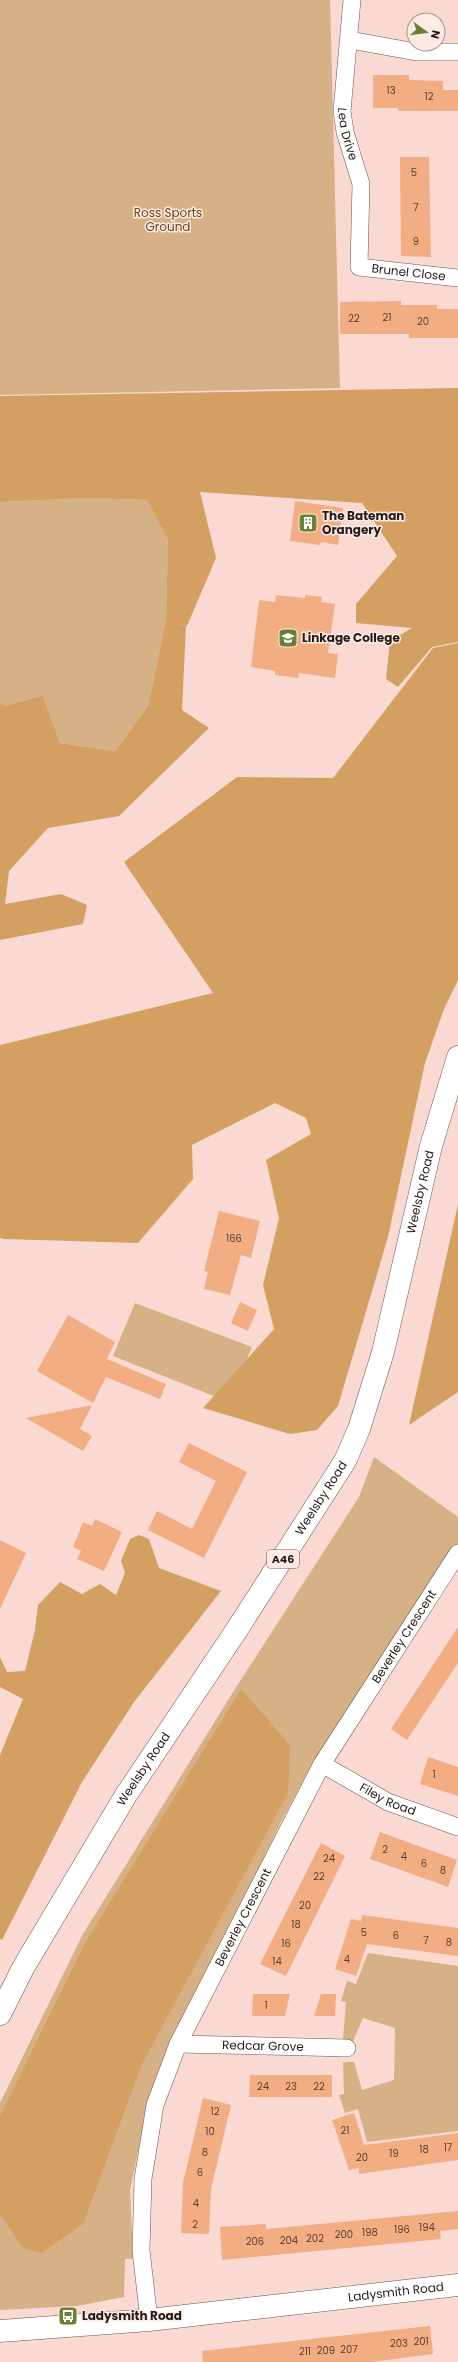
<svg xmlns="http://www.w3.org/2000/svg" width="458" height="2362" font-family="Poppins,sans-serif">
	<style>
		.green { fill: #d6b186 }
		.forest { fill: #d3a062 }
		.building { fill: #f3ad83 }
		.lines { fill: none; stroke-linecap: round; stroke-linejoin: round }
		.street-casing { stroke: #6e544e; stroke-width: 18 }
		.secondary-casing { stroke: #6e544e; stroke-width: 23 }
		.primary-casing { stroke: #6e544e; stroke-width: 23 }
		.street { stroke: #fff; stroke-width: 17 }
		.secondary { stroke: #fff; stroke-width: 22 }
		.primary { stroke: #fff; stroke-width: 22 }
		.labels { text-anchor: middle; stroke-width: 3; stroke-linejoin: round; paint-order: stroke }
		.number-label { font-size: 10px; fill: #583f32 }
		.shield { fill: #fdeae5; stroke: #655855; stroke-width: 1 }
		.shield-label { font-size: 11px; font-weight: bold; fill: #241a17 }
		.street-label { font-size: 12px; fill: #241a17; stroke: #fdeae5 }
		.park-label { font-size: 12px; fill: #684516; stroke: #fdeae5 }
		.poi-label { font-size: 12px; font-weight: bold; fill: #241a17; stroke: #fdeae5; text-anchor: start }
	</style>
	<rect width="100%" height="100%" fill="#f9d9d2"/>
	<path class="green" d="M0,0H330L340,388L0,395Z
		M87,498L147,500L168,540L166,620L148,706L115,751L60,743L43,695L6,706L0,703V502Z
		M135,1303L252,1347L229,1402L113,1356Z
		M374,1457L458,1517V1544L308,1772L281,1822L194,2000L150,2094L130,2190L133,2259H125L124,2297L77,2306L0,2310V2103L83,1934L235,1689L359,1497Z
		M368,1953L458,1966V2131L367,2142L358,2109L345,2113L339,2095L344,2094L343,2062H354L362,2090L394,2080L395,2028L363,2018L353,2041L343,2039L346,2002L341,2001L347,1981L356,1984Z"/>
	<path class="forest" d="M458,388V642L432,647L398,687L386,679L390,641L412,628L356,623V604L397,556L362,503L200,492L216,558L187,626L166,620L168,540L147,500L87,498L0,502V396Z
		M166,620L186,626L182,710L209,728L119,816L48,828L9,871L5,904L61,894L87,905L83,924L0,940V703L6,706L43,695L60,743L115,751L148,706Z
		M458,643V980L444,1009L425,1063L388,1237L338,1406L317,1430L290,1434L203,1408L274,1329L263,1285L279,1218L266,1160L311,1134L306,1118L275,1103L192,1145L193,1179L138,1243L4,1239L0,1238V1045L213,993L124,862L237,777L333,778L433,648Z
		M458,1204V1392L409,1425Z
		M139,1535L149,1539L159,1568L221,1591L134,1702L82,1782L2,1940L0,1939V1755L23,1699L0,1687V1657L7,1672L25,1671L35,1630L38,1605L60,1582L82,1594L100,1584L116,1595L125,1573L121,1561L130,1539Z
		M241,1689L290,1745L288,1793L142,2064L83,2224L42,2253L23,2248L0,2214V2116L85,1943Z"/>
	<path class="building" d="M373,75H409V80L443,81V90H458V111H398V108H373Z
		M400,157H429L431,257L401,256Z
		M401,301V305H437V309H458V338H409V334H340V302Z
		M295,501L343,508L338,545L321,542L320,545L290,541Z
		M276,595L305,598V595L322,597L321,602L335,604L328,653L338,654L335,678L299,673L298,678L275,675V671L251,667L259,600L275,602Z
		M219,1211L260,1221L251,1258L241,1255L230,1295L204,1289L208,1272L204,1271Z
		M240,1302L257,1310L248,1331L231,1323Z
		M68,1315L115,1342L107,1359L166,1384L160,1399L106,1377L93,1403L37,1371Z
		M92,1405L80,1429L92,1436L83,1451L26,1418Z
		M189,1443L247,1472L204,1558L148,1530L157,1511L192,1529L216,1481L179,1462Z
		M95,1519L122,1532L104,1571L77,1559L81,1551L73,1547L83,1522L92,1526Z
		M0,1540L26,1553L0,1609Z
		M458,1627V1663L407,1740L391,1729Z
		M428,1757L458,1767V1796L420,1784Z
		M380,1832L457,1860L448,1887L370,1859Z
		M321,1843L345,1856L286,1976L260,1964Z
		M362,1915L458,1928V1956L367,1944L356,1976L335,1969L351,1919L361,1921Z
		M253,1994H290L285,2016H252Z
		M321,1994H336L335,2016H314Z
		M250,2075H332V2097H249Z
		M203,2098L231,2105L211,2189L209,2234L181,2233L183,2183Z
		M354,2113L364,2145L458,2133V2160L359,2174V2168L349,2170L332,2120Z
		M458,2211V2229L440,2231L441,2239L222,2260L220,2227L266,2224V2229Z
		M430,2326L433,2354L371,2362H203L202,2351Z"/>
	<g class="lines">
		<g class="street-casing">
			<g id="street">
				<path id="s1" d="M352,0L342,111L345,132L361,184L359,267L458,278"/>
				<path d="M350,40L416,52H458"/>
				<path id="s2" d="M322,1764L388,1802L458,1827"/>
				<path id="s3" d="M178,2044L347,2048"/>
				<path id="s4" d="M149,2320L141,2250L143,2179L155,2105L178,2044L322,1764L458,1553"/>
			</g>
		</g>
		<g class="secondary-casing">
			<g id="secondary">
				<path id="s5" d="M0,2331L149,2320L458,2285"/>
			</g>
		</g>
		<g class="primary-casing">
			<g id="primary">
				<path id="s6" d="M0,2014L23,1968L126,1795L236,1631L345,1461L359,1429L383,1352L431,1146L458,1057"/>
			</g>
		</g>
		<use href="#street" class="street"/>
		<use href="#secondary" class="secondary"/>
		<use href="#primary" class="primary"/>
	</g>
	<defs>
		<g id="building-square" transform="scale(1)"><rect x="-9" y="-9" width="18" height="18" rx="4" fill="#688135" stroke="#fdeae5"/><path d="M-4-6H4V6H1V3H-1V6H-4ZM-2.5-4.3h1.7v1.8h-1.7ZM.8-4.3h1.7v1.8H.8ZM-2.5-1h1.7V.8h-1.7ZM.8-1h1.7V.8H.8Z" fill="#fff"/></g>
		<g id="university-square" transform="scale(1)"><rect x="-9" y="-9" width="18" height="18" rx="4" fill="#688135" stroke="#fdeae5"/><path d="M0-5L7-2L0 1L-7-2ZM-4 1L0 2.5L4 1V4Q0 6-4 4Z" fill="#fff"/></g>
		<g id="bus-square" transform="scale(1)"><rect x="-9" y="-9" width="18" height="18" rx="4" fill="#688135" stroke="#fdeae5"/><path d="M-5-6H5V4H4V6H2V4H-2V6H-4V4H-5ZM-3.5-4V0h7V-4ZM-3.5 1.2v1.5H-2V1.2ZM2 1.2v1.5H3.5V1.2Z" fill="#fff"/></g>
	</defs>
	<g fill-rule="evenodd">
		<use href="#building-square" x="308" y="523"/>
		<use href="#university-square" x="288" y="638"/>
		<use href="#bus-square" x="68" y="2316"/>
	</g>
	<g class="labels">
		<g class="number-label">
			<text x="391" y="94">13</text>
			<text x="429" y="100">12</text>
			<text x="414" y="176">5</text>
			<text x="416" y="211">7</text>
			<text x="416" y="245">9</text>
			<text x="387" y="321">21</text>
			<text x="354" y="322">22</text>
			<text x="423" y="325">20</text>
			<text x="234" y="1242">166</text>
			<text x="434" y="1778">1</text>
			<text x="385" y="1853">2</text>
			<text x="404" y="1860">4</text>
			<text x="329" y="1862">24</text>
			<text x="424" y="1867">6</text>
			<text x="443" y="1874">8</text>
			<text x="319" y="1880">22</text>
			<text x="305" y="1909">20</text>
			<text x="296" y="1928">18</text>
			<text x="364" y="1936">5</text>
			<text x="396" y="1939">6</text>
			<text x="426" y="1944">7</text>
			<text x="449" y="1946">8</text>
			<text x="286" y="1947">16</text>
			<text x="347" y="1963">4</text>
			<text x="277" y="1965">14</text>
			<text x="266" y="2009">1</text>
			<text x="263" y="2090">24</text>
			<text x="291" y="2090">23</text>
			<text x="319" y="2090">22</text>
			<text x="215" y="2115">12</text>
			<text x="345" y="2134">21</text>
			<text x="210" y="2135">10</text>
			<text x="448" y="2151">17</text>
			<text x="424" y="2153">18</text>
			<text x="205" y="2156">8</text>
			<text x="394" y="2157">19</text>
			<text x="362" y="2161">20</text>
			<text x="200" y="2176">6</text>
			<text x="196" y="2207">4</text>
			<text x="195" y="2228">2</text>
			<text x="427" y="2231">194</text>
			<text x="402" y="2233">196</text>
			<text x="370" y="2236">198</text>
			<text x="344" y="2238">200</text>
			<text x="315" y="2242">202</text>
			<text x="289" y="2244">204</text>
			<text x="255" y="2245">206</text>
			<text x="421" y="2345">201</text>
			<text x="399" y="2347">203</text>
			<text x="349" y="2353">207</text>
			<text x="326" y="2354">209</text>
			<text x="305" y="2355">211</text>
		</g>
		<rect class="shield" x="267" y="1550" width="32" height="18" rx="3"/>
		<g class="shield-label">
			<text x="283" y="1563">A46</text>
		</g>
		<g class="street-label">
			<text dy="4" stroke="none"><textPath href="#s1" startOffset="135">Lea Drive</textPath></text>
			<text dy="4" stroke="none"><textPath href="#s1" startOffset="320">Brunel Close</textPath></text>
			<text dy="4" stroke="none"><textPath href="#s6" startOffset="932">Weelsby Road</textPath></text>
			<text dy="4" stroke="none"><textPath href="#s6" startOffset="608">Weelsby Road</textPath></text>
			<text dy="4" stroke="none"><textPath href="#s4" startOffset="748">Beverley Crescent</textPath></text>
			<text dy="4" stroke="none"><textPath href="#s6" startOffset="284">Weelsby Road</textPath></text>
			<text dy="4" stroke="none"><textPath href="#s2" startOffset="75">Filey Road</textPath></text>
			<text dy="4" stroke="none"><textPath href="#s4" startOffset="424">Beverley Crescent</textPath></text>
			<text dy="4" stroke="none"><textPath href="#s3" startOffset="85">Redcar Grove</textPath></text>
			<text dy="4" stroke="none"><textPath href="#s5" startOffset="398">Ladysmith Road</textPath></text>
		</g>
		<g class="park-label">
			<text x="168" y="217">Ross Sports<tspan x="168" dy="14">Ground</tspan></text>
		</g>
		<g class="poi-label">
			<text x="322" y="520">The Bateman<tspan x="322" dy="14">Orangery</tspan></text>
			<text x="302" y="642">Linkage College</text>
			<text x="82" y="2320">Ladysmith Road</text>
		</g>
	</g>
	<g transform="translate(426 32) rotate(104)"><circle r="19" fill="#fdeae5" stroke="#a69793"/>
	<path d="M0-3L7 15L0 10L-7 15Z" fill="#688135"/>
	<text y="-6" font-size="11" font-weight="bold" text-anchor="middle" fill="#241a17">N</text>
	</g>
</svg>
